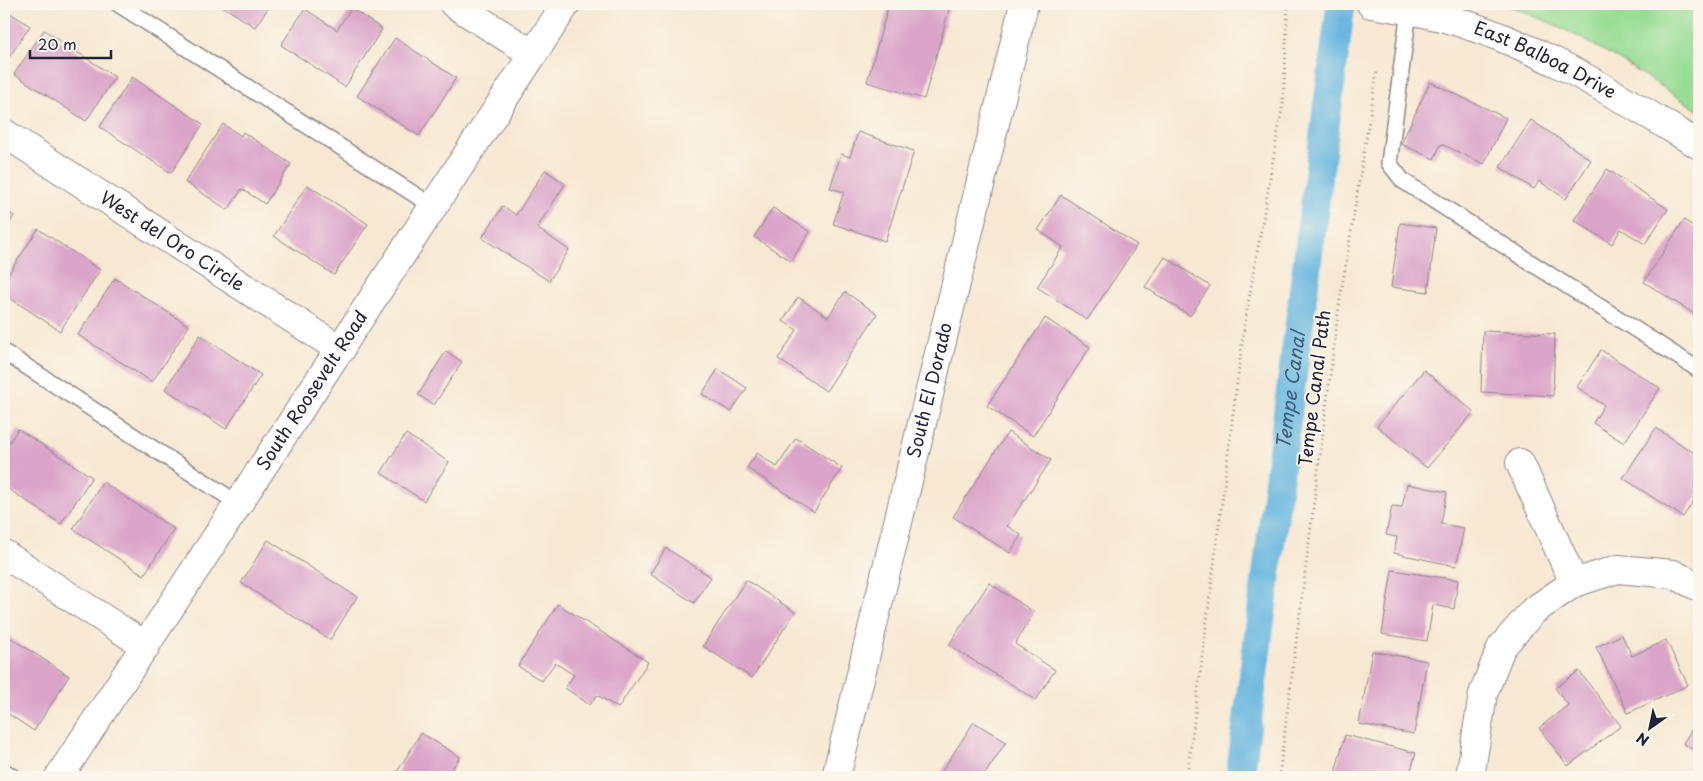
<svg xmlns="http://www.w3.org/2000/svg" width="1703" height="781" font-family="'Playpen Sans',sans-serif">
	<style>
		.green { fill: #99dd95; stroke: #5e8068 }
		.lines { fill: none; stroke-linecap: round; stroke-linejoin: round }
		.canal { stroke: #62b4de; stroke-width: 29 }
		.building { fill: #daa5c9 }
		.service-casing { stroke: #8c8587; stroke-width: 18 }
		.minor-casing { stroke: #8c8587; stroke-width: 30 }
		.path { stroke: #8c8587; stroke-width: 3; stroke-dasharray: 1 4; stroke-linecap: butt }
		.service { stroke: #fff; stroke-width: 15 }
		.minor { stroke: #fff; stroke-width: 28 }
		.labels { text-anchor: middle; stroke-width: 4; stroke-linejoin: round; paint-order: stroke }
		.street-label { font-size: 18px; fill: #22223b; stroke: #fbf7ec }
		.water-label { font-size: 19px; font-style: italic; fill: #3c5c7c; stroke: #fbf7ec }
	</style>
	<rect width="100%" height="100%" fill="#fbf7ec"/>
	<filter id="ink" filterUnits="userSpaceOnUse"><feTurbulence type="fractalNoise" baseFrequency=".02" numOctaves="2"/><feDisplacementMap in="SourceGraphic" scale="10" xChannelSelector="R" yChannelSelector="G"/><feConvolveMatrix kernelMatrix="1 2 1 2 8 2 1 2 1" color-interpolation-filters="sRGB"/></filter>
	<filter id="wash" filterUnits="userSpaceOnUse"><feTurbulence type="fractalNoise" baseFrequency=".0096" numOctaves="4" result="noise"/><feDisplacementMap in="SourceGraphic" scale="20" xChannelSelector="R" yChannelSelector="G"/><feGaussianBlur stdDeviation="1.12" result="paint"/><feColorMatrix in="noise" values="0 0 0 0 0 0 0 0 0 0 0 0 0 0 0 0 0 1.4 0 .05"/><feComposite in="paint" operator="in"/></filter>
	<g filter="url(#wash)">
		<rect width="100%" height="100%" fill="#f7e8d3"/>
		<path class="green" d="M1503,4H1699V111C1635,69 1576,29 1503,4Z"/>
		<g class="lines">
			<path class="canal" id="s1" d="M1240,777L1341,4"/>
		</g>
		<g id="blocks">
			<path class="building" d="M219,4H271L255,27Z
				M889,4H941L950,6L924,99L867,82Z
				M351,8L382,29L345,87L281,45L305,9L337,30Z
				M4,9L30,26L4,65Z
				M44,30L115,77L86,121L14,74Z
				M395,38L456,78L419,136L357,96Z
				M132,77L203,124L171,173L100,127Z
				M1430,82L1506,118L1484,164L1441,144L1434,159L1401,144Z
				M1531,120L1591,160L1566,199L1539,181L1534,189L1500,167Z
				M223,124L241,136L243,132L291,164L265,204L242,189L228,210L185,182Z
				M858,132L914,151L885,241L833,224L844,192L830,188L841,154L850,157Z
				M1607,169L1668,209L1645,244L1621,229L1612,244L1574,220Z
				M545,170L565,184L537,228L569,250L549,281L482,238L503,206L516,215Z
				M307,185L368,224L334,275L274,236Z
				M1061,195L1137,245L1087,320L1037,287L1063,247L1038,230Z
				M773,208L810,232L791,261L754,237Z
				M4,210L14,216L4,232Z
				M1684,220L1699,230V317L1644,282Z
				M1400,223L1436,228L1428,292L1391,287Z
				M38,229L100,270L60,331L4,294V281Z
				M1165,257L1210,286L1190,316L1145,287Z
				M115,278L189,326L152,382L78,335Z
				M845,292L877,314L826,391L778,359L797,330L783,321L798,297L828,317Z
				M1045,318L1090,347L1033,436L987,406Z
				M1483,331L1555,334L1553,396L1481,392Z
				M200,335L261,375L226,429L165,389Z
				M1601,350L1660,388L1624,443L1593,423L1604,405L1577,387Z
				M446,351L462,362L434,405L418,395Z
				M718,369L747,388L731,412L702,394Z
				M1424,370L1474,412L1427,468L1377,426Z
				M4,407L9,410L4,418Z
				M1656,428L1699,456V492L1683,517L1623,478Z
				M18,429L92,477L61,524L4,486V451Z
				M1008,432L1051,460L1007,526L1021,535L1010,553L953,517Z
				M406,434L449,462L424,501L381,473Z
				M796,438L842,468L814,512L747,468L757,453L777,467Z
				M103,482L174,529L144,575L73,529Z
				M1407,484L1447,492L1441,524L1464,528L1456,566L1394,553L1397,537L1386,535L1392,506L1402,507Z
				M268,540L357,597L330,640L241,583Z
				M666,548L711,577L694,603L650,574Z
				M1392,570L1458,580L1454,609L1433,605L1427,641L1382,634Z
				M746,580L795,612L752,678L703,646Z
				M989,583L1034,612L1015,644L1055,670L1036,700L949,645Z
				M558,604L648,662L618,708L597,695L590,705L565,688L574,675L555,663L542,681L518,666Z
				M1622,635L1632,656L1666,640L1688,685L1628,713L1596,647Z
				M8,636L69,676L34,731L4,711V642Z
				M1372,651L1427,661L1414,734L1359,724Z
				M1579,671L1621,726L1568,766L1539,728L1568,705L1555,688Z
				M1699,718V754L1683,743Z
				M974,722L1006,742L983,777H938Z
				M421,733L460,757L447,777H394Z
				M1345,735L1416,753L1409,777H1334Z"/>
		</g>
	</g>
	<g filter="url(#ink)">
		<use href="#blocks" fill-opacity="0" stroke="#8c8587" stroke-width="1"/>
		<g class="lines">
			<g class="service-casing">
				<path id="service" d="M118,4L434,207
					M1409,10L1389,163L1403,181L1699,370
					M4,352L239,504
					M4,771L13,777"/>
			</g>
			<g class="minor-casing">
				<g id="minor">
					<path d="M454,4L533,54"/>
					<path id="s2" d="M1371,4C1396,8 1421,12 1445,18C1537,44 1618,96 1699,145"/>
					<path id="s3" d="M4,133L341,350"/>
					<path d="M1520,463L1574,583"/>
					<path d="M4,554L146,646"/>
					<path id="s4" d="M59,777L566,4"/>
					<path id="s5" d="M836,777L1024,4"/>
					<path d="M1470,777L1483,694L1501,648L1533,611L1574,583L1618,569L1673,574L1699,587"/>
				</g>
			</g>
			<path class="path" d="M1187,777L1244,328L1283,103L1288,4
				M1279,777L1339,306L1377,71"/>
			<use href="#service" class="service"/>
			<use href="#minor" class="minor"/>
		</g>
	</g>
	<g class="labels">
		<g class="street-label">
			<text dy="6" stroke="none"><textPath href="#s2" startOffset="184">East Balboa Drive</textPath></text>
			<text dy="6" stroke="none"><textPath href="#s3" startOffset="200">West del Oro Circle</textPath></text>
			<text transform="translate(1315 388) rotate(-83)" y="6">Tempe Canal Path</text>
			<text dy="6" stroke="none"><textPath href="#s4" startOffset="462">South Roosevelt Road</textPath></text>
			<text dy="6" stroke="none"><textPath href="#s5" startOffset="398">South El Dorado</textPath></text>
		</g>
		<g class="water-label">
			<text dy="7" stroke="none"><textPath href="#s1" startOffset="390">Tempe Canal</textPath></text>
		</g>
	</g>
	<rect width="1703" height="781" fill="none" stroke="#fbf7ec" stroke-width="20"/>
	<g transform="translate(1650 728) rotate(213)" stroke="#fbf7ec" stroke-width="4" paint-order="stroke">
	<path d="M0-4L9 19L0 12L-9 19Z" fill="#22223b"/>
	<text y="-8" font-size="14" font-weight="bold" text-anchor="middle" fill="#22223b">N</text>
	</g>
	<path d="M30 50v8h81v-8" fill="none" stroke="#22223b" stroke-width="2.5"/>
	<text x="38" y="50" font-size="15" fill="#22223b" stroke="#fbf7ec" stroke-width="4" paint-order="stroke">20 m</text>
</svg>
